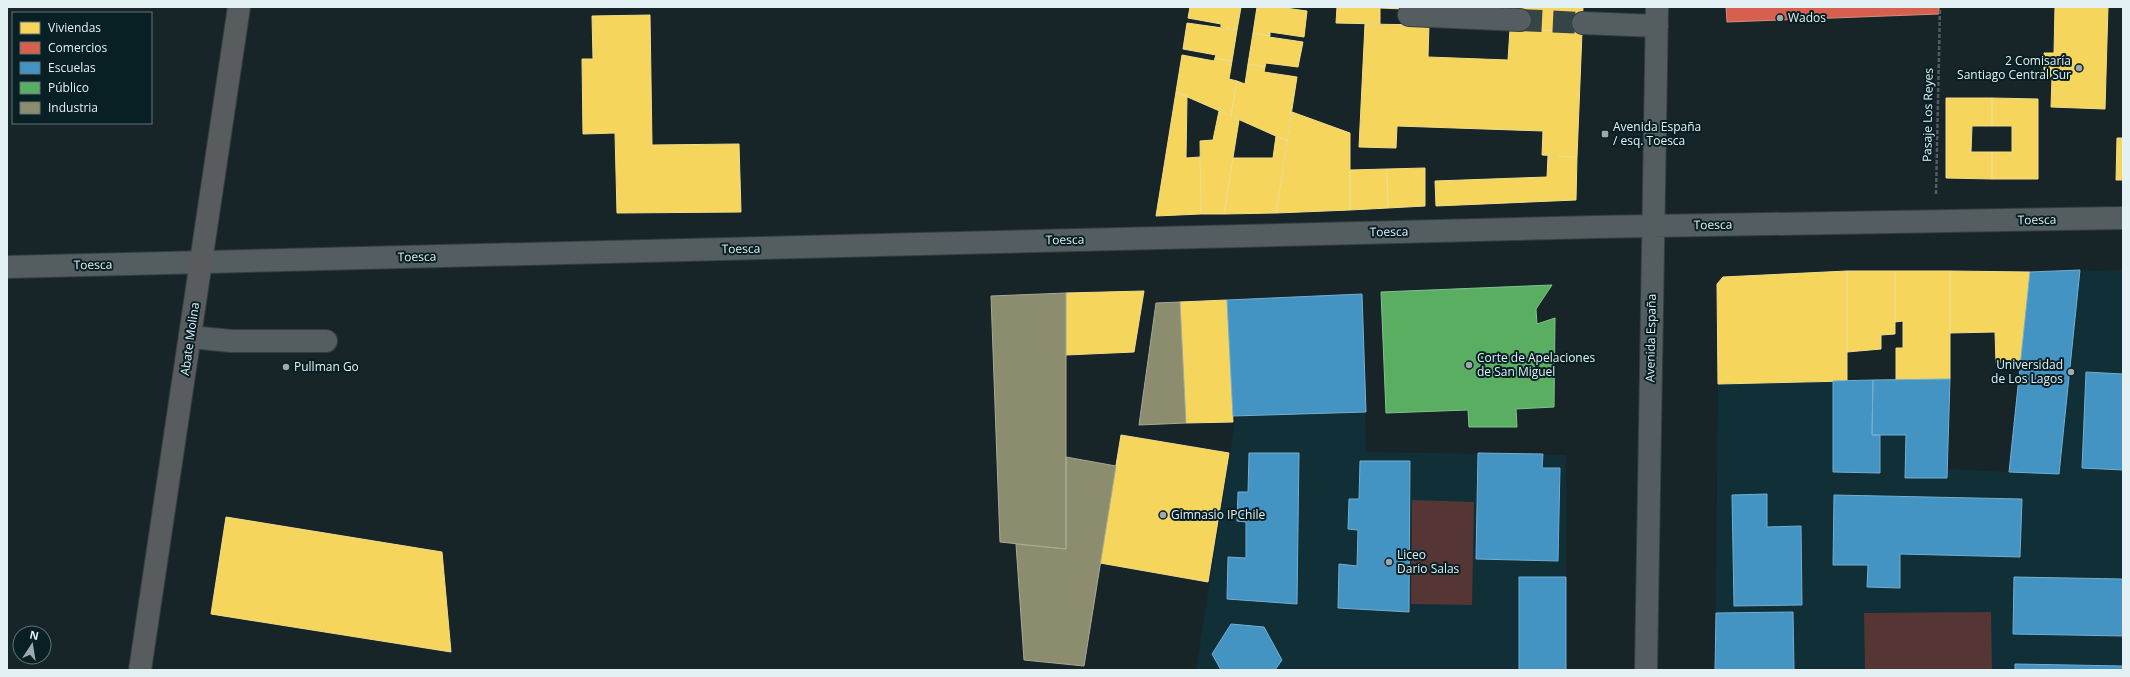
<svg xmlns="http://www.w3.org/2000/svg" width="2130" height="677" font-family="'Open Sans',sans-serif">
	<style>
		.built { fill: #112f36 }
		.garden { fill: #563535 }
		.homes { fill: #f6d55c; stroke: #f0dd8a }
		.shops { fill: #d6604d; stroke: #da8c7f }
		.schools { fill: #4393c3; stroke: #73afd2 }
		.public { fill: #5aae61; stroke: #83c28d }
		.industry { fill: #8c8c6e; stroke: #a6aa96 }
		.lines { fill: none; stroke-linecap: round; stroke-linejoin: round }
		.minor-tunnel { stroke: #364447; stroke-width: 22; stroke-dasharray: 22 11; stroke-linecap: butt }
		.minor-casing { stroke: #353f41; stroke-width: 24 }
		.major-casing { stroke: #353f41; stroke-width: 24 }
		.path { stroke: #535c5e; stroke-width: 2.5; stroke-dasharray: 4 2; stroke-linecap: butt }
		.minor { stroke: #545e60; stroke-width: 22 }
		.major { stroke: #595c5e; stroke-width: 22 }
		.poi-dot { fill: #9caaad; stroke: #081f24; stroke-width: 1.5 }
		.labels { text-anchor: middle; stroke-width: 4; stroke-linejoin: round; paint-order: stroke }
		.poi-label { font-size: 12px; fill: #e3f1f4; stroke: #081f24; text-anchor: start }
		.street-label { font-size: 12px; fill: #e3f1f4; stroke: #081f24 }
	</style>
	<rect width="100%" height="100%" fill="#182528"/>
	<path class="built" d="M2123,270V670H1715L1718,384L1896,380L1947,469L2009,472L2030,272Z
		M1362,295L1366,452L1566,455V670H1196L1235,422L1230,301Z"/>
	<path class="garden" d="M1412,500L1474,502L1472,605L1411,604Z
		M1991,612L1992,670H1865L1864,613Z"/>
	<path class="homes" d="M1190,7H1241L1237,30L1221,27V24L1188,18Z
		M1257,7H1278L1307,11L1304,37L1270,32V36L1253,33Z
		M1337,7H1583L1582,32L1520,29L1521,14L1380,8V24L1336,23Z
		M2055,7H2108L2105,109L2051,107L2052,77L2044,76V53H2054Z
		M650,15L652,145L739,144L741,212L617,213L615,133L583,134L582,59H593L592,16Z
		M1187,23L1237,30L1232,61L1215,58L1216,55L1183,49Z
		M1365,24L1429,25L1428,57L1508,60L1510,29L1582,32L1577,157L1542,155L1543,131L1397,126L1396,148L1359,147Z
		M1253,33L1270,36L1269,37L1303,42L1298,67L1266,63L1265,67L1248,64Z
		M1182,55L1214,61L1215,58L1232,61L1229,79L1237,81L1231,116L1176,92Z
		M1248,64L1265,67L1264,72L1297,77L1287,141L1231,116L1237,81L1245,84Z
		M1176,92L1187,96L1186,158L1200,157L1201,214L1156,216Z
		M1946,98H1992V126H1972L1971,152H1992V179L1946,178Z
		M1992,98L2038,99V179H1992V152H2012V126H1992Z
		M1219,111L1239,120L1224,214H1201L1200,141L1213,140Z
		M1292,112L1350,133V210L1276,213Z
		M1276,136L1287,141L1276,213L1224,214L1233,158H1273Z
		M2117,138H2123V180H2116Z
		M1548,156L1577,157L1576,200L1436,206L1435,181L1547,177Z
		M1425,168V206L1388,208L1387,169Z
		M1387,169L1388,208L1350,210V170Z
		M1847,271H1895V334L1881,335V349L1847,352Z
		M1847,271V381L1718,384L1717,284L1723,277Z
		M1895,271H1950V379L1896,380V348H1903V321L1895,322Z
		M1950,271L2030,272L2021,361L1996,363L1995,332L1950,333Z
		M1144,291L1134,352L1066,355V293Z
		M1227,300L1233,422L1186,423L1180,302Z
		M1121,435L1229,453L1208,582L1100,563Z
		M226,517L442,552L451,652L211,614Z"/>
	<path class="shops" d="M1726,7H1939V14L1727,22Z"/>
	<path class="schools" d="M2080,270L2059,474L2009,472L2030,272Z
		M1362,294L1366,412L1233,416L1227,300Z
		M2086,372L2123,374V470L2082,468Z
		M1950,379L1947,478H1905L1906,435H1872L1873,380Z
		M1873,380L1872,435H1880V473L1833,472V381Z
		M1249,453H1299L1297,604L1227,599L1228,557L1246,558V522L1237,521L1238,492H1248Z
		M1478,453L1543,454L1542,468H1560L1558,561L1476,559Z
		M1360,461H1410L1409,612L1338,608L1339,564L1357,566L1358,530L1348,529L1349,499H1359Z
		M1767,494V527L1801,526L1802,605L1734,606L1732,495Z
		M1834,495L2022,499L2020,557L1900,554V588L1867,587L1868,565H1833Z
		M1519,577H1566V670H1519Z
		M2014,577L2123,579V636L2013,634Z
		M1793,612L1794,670H1715L1716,613Z
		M1231,624L1264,627L1282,660L1275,670H1221L1212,654Z
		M2015,664L2123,666V670H2015Z"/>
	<path class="public" d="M1552,285L1536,309L1537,324L1555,318L1554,407L1516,409L1517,427H1469L1468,410L1386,413L1381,292Z"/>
	<path class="industry" d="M1066,293V549L1000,542L991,296Z
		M1180,302L1186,423L1139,425L1156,303Z
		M1066,457L1116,466L1084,666L1024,660L1016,544L1066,549Z"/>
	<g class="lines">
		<path class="minor-tunnel" d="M1520,20L1583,23"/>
		<g class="minor-casing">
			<path id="minor" d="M1409,15L1520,20
				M1583,23L1657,26
				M7,267L1595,227L2123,218
				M191,337L231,341H326
				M1646,670L1657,7"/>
		</g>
		<g class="major-casing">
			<path id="major" d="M140,670L239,7"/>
		</g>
		<path class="path" d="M1936,194L1940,7"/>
		<use href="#minor" class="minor"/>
		<use href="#major" class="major"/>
	</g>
	<g class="poi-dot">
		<circle cx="1780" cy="18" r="4"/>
		<circle cx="2079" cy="68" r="4"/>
		<rect x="1601" y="130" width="8" height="8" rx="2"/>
		<circle cx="1469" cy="365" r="4"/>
		<circle cx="286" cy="367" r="4"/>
		<circle cx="2071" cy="372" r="4"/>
		<circle cx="1163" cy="515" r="4"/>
		<circle cx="1389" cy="562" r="4"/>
	</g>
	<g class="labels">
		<g class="poi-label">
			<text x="1788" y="22">Wados</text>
			<text x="2071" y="65" text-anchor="end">2 Comisaría<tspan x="2071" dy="14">Santiago Central Sur</tspan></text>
			<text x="1613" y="131">Avenida España<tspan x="1613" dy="14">/ esq. Toesca</tspan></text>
			<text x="1477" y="362">Corte de Apelaciones<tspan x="1477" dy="14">de San Miguel</tspan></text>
			<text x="2063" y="369" text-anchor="end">Universidad<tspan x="2063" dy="14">de Los Lagos</tspan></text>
			<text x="294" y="371">Pullman Go</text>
			<text x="1171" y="519">Gimnasio IPChile</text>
			<text x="1397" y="559">Liceo<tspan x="1397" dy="14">Dario Salas</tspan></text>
		</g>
		<g class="street-label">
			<text transform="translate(1928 115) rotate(-89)" y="4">Pasaje Los Reyes</text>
			<text transform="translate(2037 220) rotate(-1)" y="4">Toesca</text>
			<text transform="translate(1713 225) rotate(-1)" y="4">Toesca</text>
			<text transform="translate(1389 232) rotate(-1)" y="4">Toesca</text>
			<text transform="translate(1065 240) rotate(-1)" y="4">Toesca</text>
			<text transform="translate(741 249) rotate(-1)" y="4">Toesca</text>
			<text transform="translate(417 257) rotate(-1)" y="4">Toesca</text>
			<text transform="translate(93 265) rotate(-1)" y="4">Toesca</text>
			<text transform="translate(1651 338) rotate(-89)" y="4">Avenida España</text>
			<text transform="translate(190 339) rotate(-82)" y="4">Abate Molina</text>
		</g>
	</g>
	<rect width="2130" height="677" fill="none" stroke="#e3f1f4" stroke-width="16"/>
	<rect x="12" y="12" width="140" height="112" fill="#081f24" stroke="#607377"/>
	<rect x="20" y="22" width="20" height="12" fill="#f6d55c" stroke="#607377"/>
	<text x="48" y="32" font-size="12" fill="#e3f1f4">Viviendas</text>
	<rect x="20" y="42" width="20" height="12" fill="#d6604d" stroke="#607377"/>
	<text x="48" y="52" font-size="12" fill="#e3f1f4">Comercios</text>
	<rect x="20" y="62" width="20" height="12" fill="#4393c3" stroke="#607377"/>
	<text x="48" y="72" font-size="12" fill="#e3f1f4">Escuelas</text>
	<rect x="20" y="82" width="20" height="12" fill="#5aae61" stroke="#607377"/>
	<text x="48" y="92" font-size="12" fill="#e3f1f4">Público</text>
	<rect x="20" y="102" width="20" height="12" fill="#8c8c6e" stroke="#607377"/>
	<text x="48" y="112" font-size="12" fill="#e3f1f4">Industria</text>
	<g transform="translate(32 645) rotate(12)"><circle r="19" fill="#081f24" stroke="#607377"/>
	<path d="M0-3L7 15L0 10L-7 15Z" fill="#9caaad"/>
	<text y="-6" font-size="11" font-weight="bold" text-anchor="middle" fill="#e3f1f4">N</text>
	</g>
</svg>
